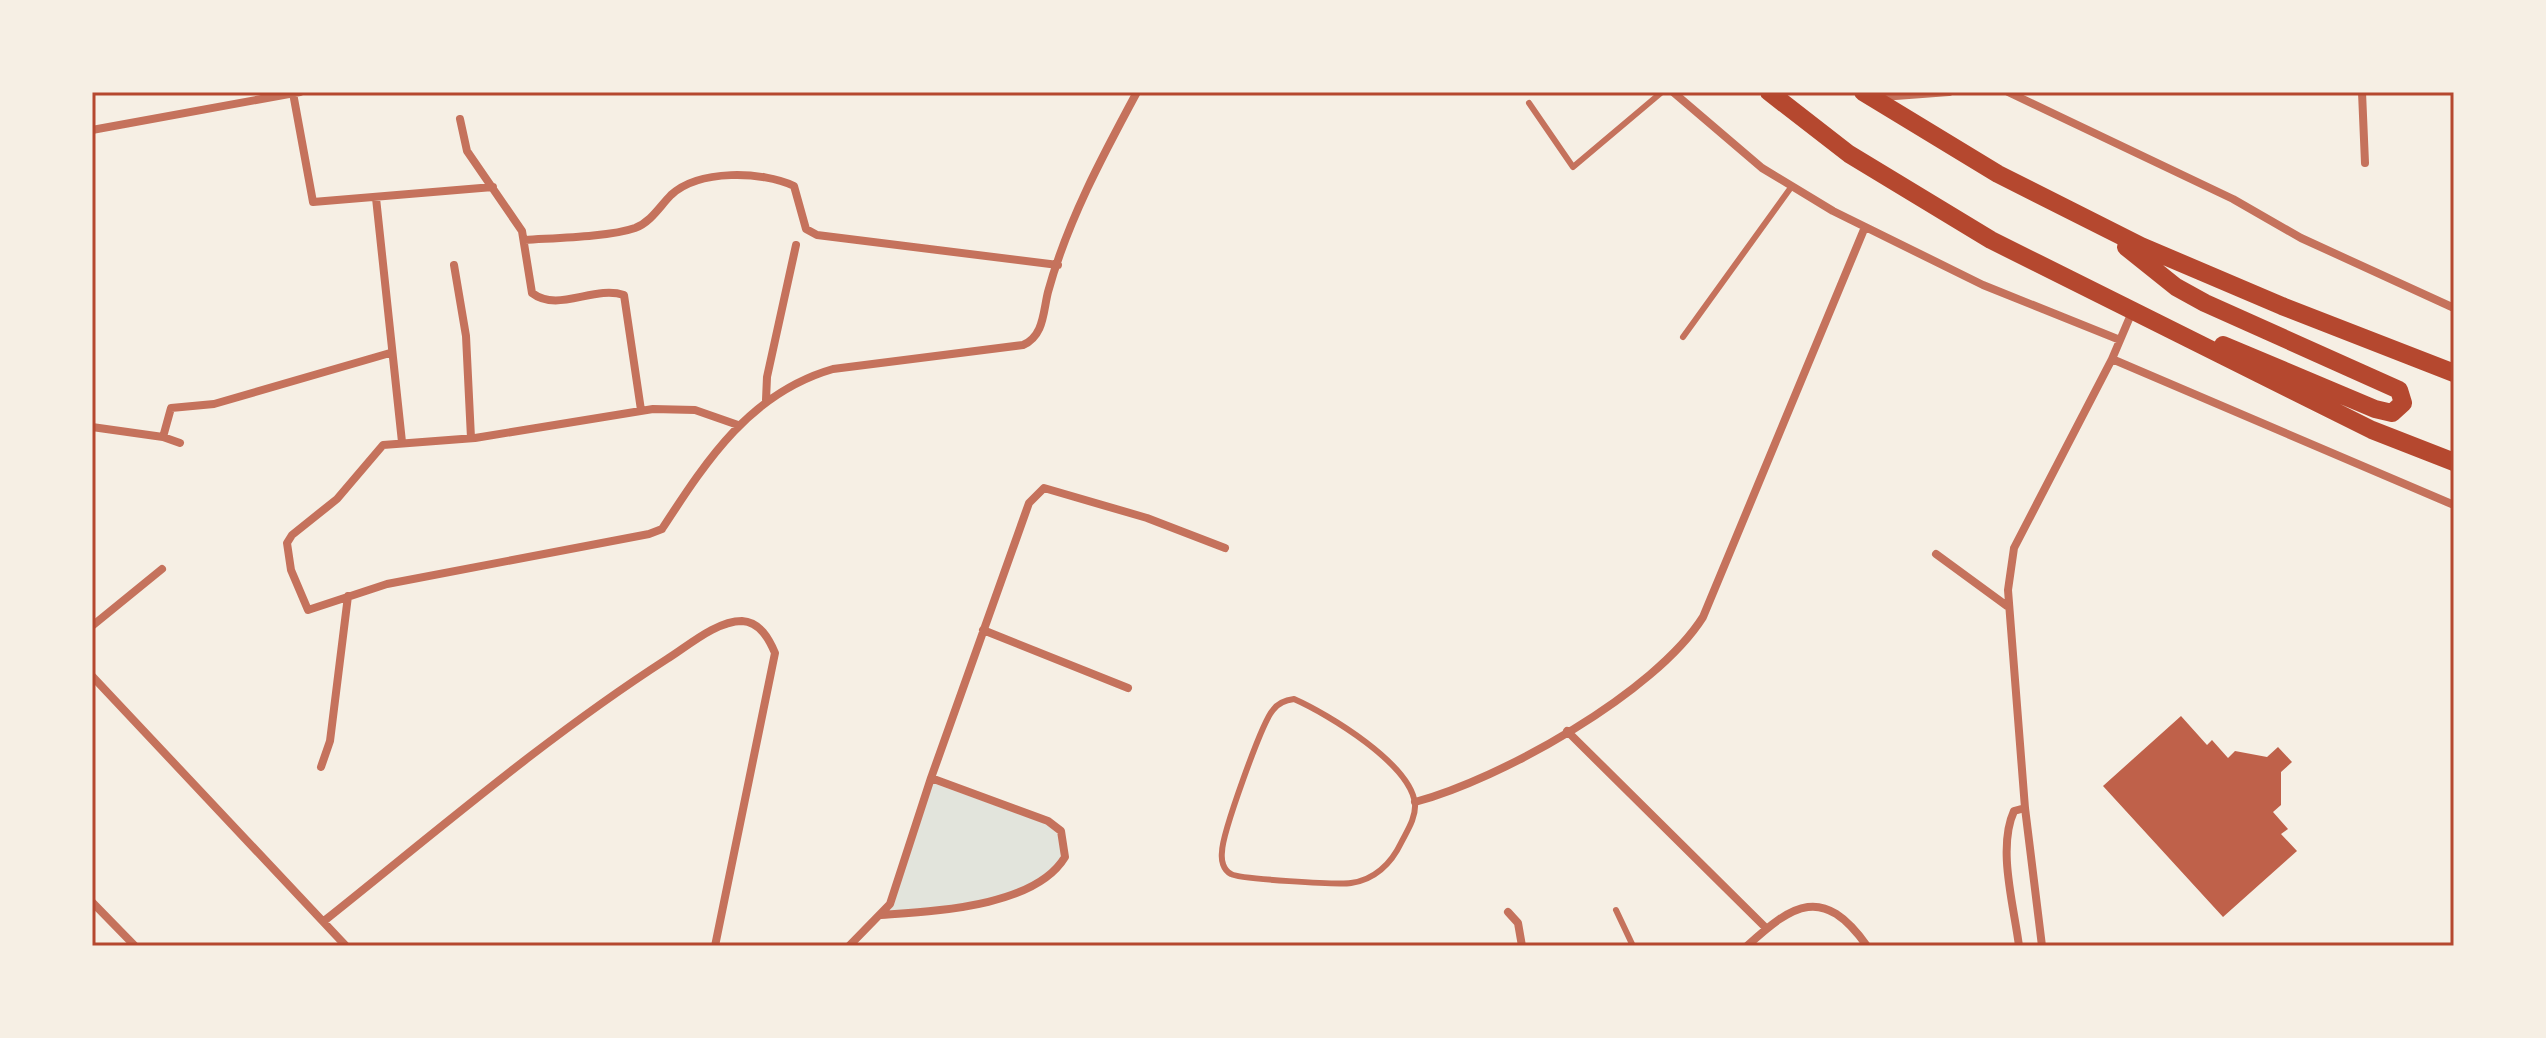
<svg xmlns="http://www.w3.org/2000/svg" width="2546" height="1038" font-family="'Fira Sans',sans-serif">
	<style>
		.green { fill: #e2e4dc }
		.building { fill: #bf614a }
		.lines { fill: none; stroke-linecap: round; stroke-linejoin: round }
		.service { stroke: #c5725c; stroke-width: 6 }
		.minor { stroke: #c5725c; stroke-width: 8 }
		.trunk { stroke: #b5482f; stroke-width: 18 }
		.neatline { fill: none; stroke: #b5482f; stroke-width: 3 }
	</style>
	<rect width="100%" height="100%" fill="#f6efe4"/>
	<path class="green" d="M933,783L1046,824L1059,835C1060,848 1064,860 1054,871C1025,900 926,909 885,913L893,905Z"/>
	<path class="building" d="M2181,716L2207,745L2212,740L2228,758L2235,751L2267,757L2278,747L2292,762L2281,772V805L2273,812L2288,829L2281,834L2297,851L2223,917L2103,786Z"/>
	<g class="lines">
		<path class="service" d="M1529,103L1573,167L1662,92
			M1683,337L1792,186
			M1294,699C1328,714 1411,764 1415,804C1416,818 1407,831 1401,843C1391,864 1374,880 1351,883C1338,885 1239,879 1231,874C1223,870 1221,860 1222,852C1222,834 1262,722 1273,710C1278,703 1286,700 1294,699Z
			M1616,910L1633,946"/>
		<path class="minor" d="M1673,92L1762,168L1833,211L1983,285L2120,340
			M2008,92L2233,199L2301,238L2454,308
			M2362,92L2365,163
			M293,93L313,202L493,187
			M1882,97L1949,92
			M460,119L467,151L522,231L532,293C558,313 594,285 624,295L641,410
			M92,130L300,92
			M376,198L402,442
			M525,240C554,238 609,237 635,228C651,222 660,206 671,195C699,169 762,171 794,186L806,229L817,235L1058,265
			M454,265L466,336L471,438
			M2112,359L2454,505
			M766,400L767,377L796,245
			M738,425L695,410L653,409L475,438L383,445L337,499L292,535L287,543L291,570L308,610L387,584L649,534L662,529C707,460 750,393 833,369L1023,345C1044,336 1043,312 1048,292C1067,222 1103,155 1137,92
			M92,427L163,437L180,443
			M163,437L171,408L214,404L390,353
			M1936,554L2007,606
			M92,626L162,569
			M983,630L1128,688
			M92,676L346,946
			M1567,731L1766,928
			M321,767L330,741L348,596
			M1415,802C1501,779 1655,693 1703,617L1865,227
			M92,902L135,946
			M1508,912L1518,923L1522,946
			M881,915C935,911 1035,907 1065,857L1061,831L1048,821L931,778
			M324,921C437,831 546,737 667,659C688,646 716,621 742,621C760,622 769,639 775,653L715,946
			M849,946L890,904L931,778L1029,503L1044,488L1147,518L1225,548
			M1747,946C1793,904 1823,884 1867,946
			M2019,946C2014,906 1997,848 2014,811L2025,808
			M2042,946L2025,808L2008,590L2014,548L2112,359L2132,312"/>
		<path class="trunk" d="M1769,92L1849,154L1991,240L2372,430L2454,462
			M1863,92L1998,174L2141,246L2282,306L2454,373
			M2126,247L2176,287L2205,303L2399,390L2403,403L2392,413L2375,409L2223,345"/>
	</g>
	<rect width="2546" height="1038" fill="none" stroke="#f6efe4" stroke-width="188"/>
	<rect x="94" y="94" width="2358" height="850" class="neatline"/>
</svg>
